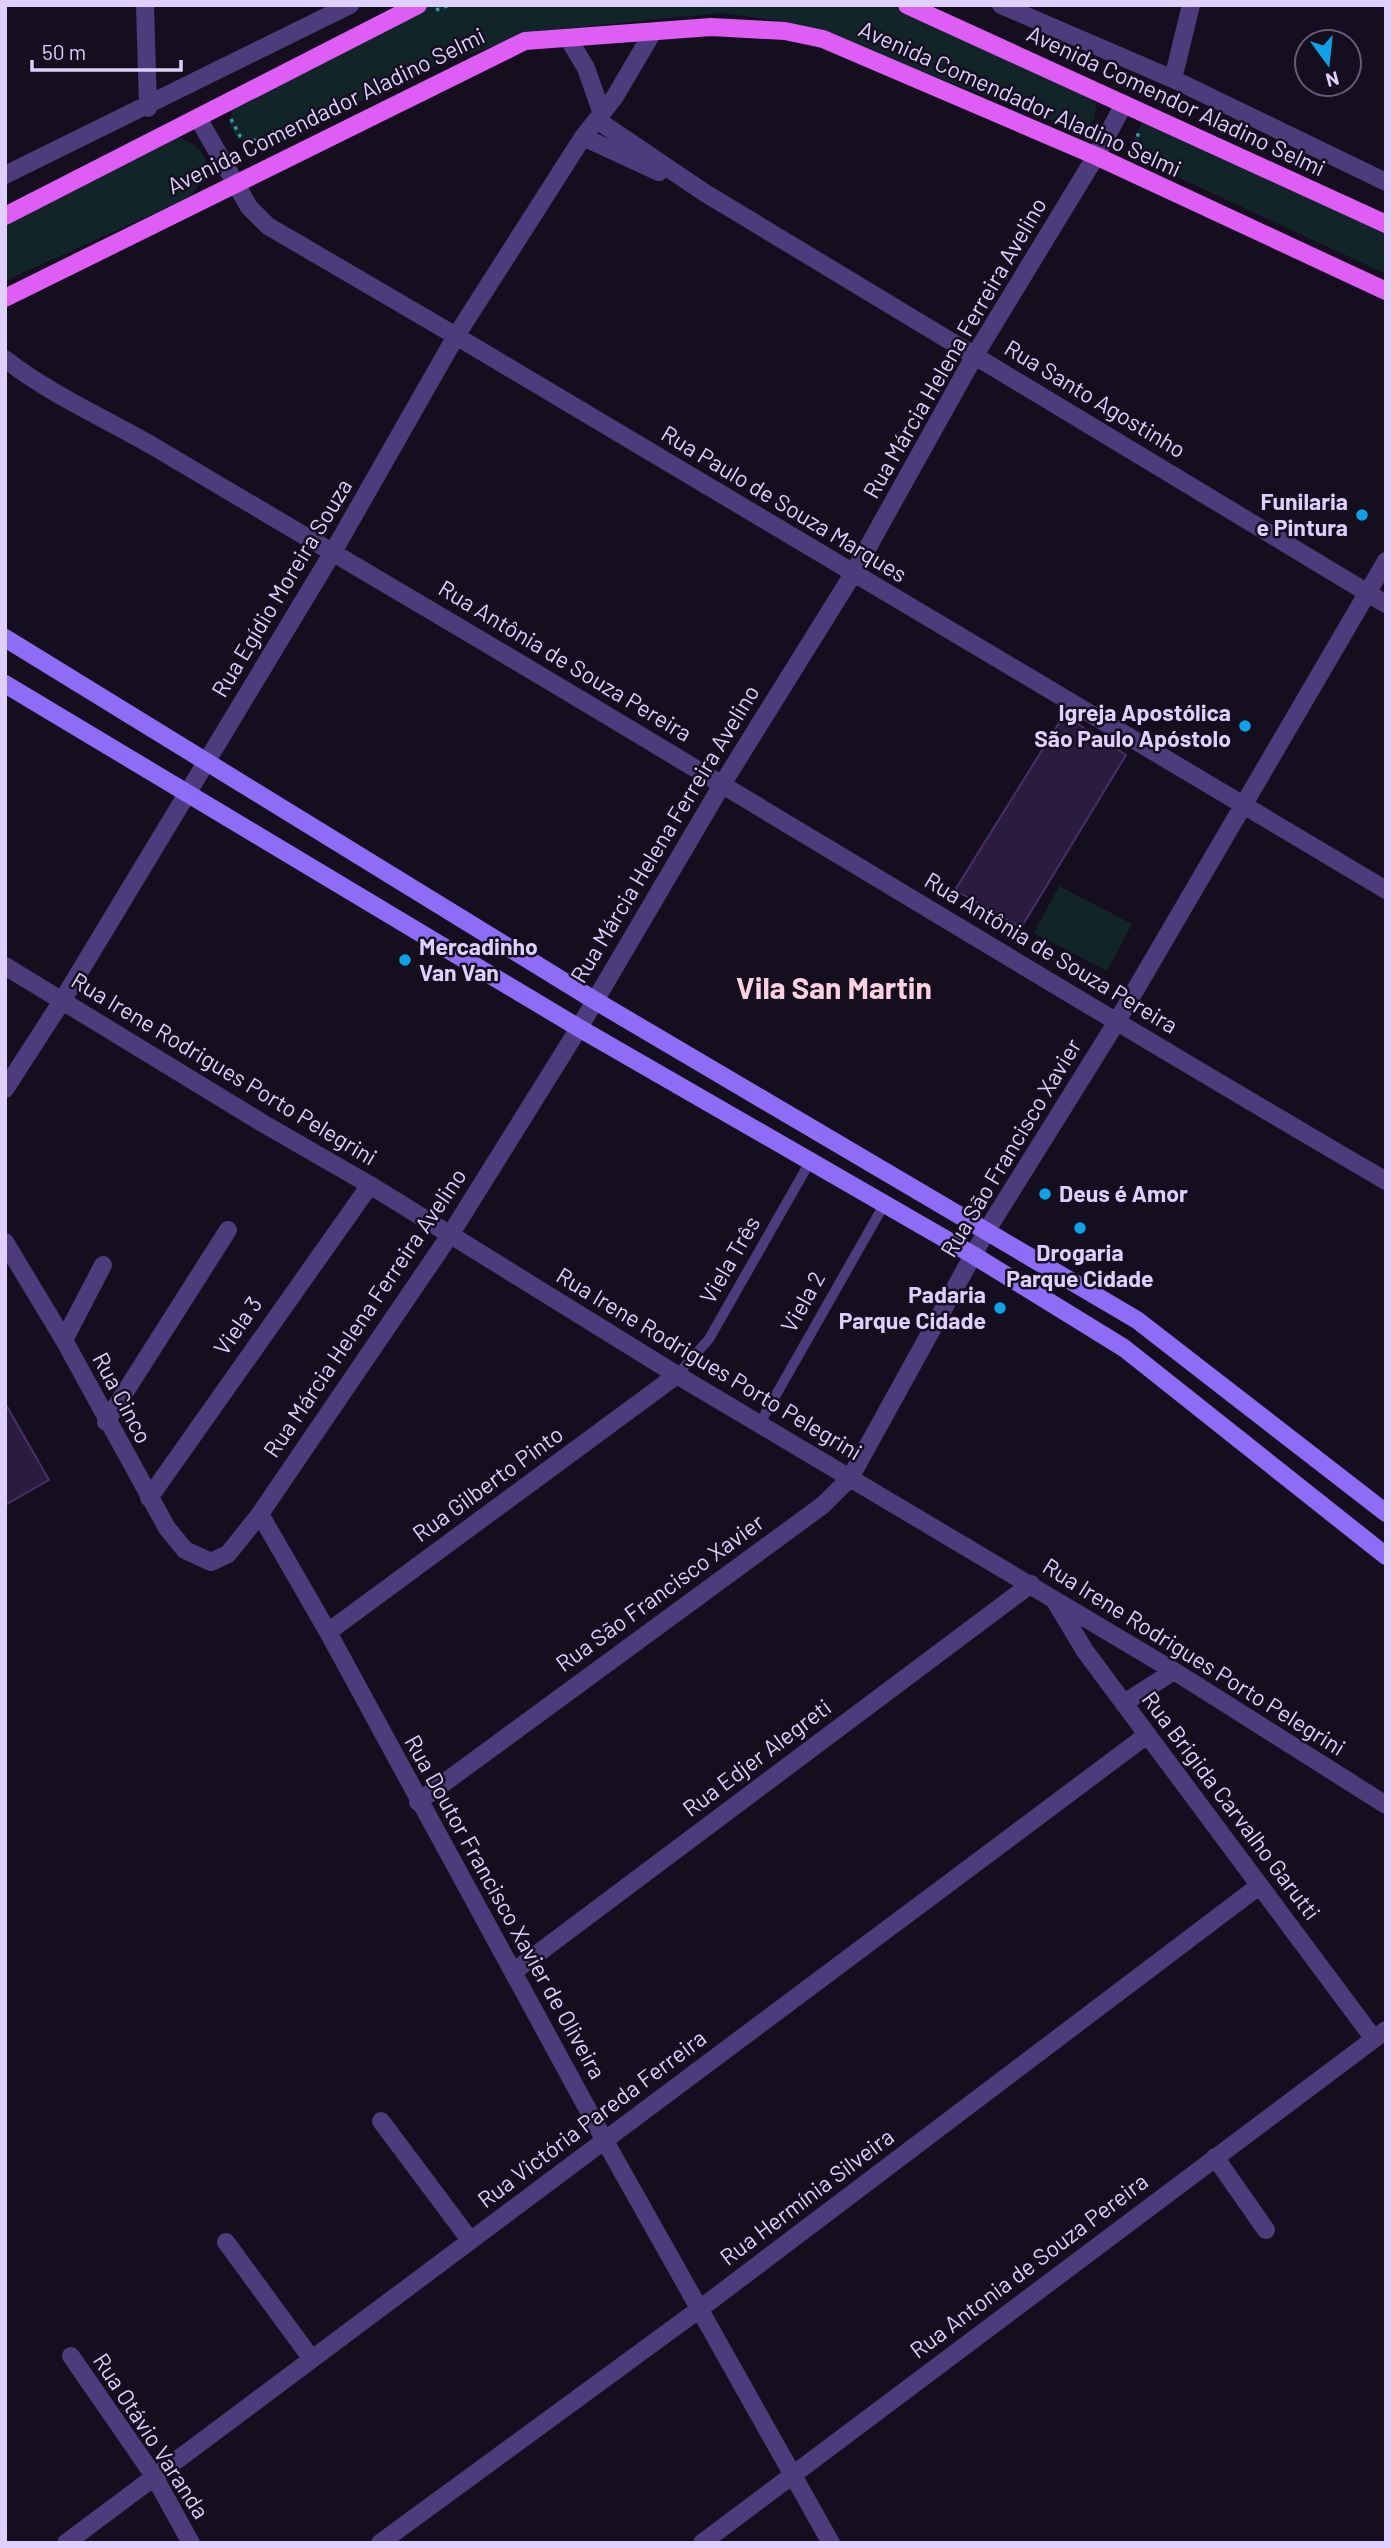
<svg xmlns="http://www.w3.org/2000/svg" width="1391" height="2548" font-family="Barlow,sans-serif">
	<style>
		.green { fill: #112428 }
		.building { fill: #2a1b3f; stroke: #472f69; stroke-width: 2 }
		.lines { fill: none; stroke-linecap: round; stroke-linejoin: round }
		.path { stroke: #3596aa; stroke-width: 3.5; stroke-dasharray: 3.5 5; stroke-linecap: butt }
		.service { stroke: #4c3c7b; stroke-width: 10 }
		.minor { stroke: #4c3c7b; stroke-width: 18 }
		.secondary { stroke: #8f6cf6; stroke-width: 18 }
		.primary { stroke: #de5df5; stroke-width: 18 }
		.poi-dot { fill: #0ea1e8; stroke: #150e1f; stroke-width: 2.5 }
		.labels { text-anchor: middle; stroke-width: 5; stroke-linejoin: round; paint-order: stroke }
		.street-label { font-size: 23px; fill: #decffc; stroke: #150e1f }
		.poi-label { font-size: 23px; font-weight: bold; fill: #decffc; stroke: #150e1f; text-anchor: end }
		.district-label { font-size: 30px; font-weight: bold; fill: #fcd1e2; stroke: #150e1f }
	</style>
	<rect width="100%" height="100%" fill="#150e1f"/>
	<path class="green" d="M430,5H890L1084,94L1096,103L1095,118L1082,132L788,22L721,13L540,31L439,64L305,128L254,142L237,139L229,123L233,107Z
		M1142,122L1386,231V274L1128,154Z
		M179,137C215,152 213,174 188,198L5,281V224Z
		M1059,886L1132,924L1107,971L1034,933Z"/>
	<path class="building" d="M1064,715L1126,755L1021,928L955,890Z
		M5,1403L49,1480L5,1505Z"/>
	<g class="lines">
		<path class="path" d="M436,10L450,5
			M231,119L240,136L246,141L284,138
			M1133,153L1139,131"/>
		<path class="service" d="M677,1375L709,1339L811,1160
			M760,1423L885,1203"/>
		<path class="minor" d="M145,5L148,108
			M1001,5L1173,79L1386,182
			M568,38L586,68L602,114
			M1173,79L1191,5
			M198,118L249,207L268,226L456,336L1386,890
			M597,120L705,193L1386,604
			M583,137L659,172
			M5,175L350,5
			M5,359C50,394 102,417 151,445C253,505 355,565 457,626C767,810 1074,999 1386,1181
			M5,966L264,1124L370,1185L677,1375L1174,1671L1386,1805
			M5,1089L62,1001L333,552L456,336L583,137L614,98L653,32
			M5,1242L64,1340L167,1528L185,1550L211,1562L228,1554L260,1514L450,1235L579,1028L723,783L853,574L975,355L1096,156L1124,104
			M64,1340L103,1265
			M106,1422L228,1230
			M149,1498L370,1185
			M260,1514L328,1632L605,2141L831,2543
			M1055,1601L1085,1651L1374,2039
			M328,1632L677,1375
			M1124,1703L1174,1671
			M418,1802L823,1505L850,1478L987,1230L1116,1023L1386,561
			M513,1972L1031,1584
			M381,2121L470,2240
			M1215,2157L1266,2230
			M226,2242L311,2358
			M71,2356L154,2476L191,2543
			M66,2543L1147,1735
			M380,2543L701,2308L1259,1886
			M702,2543L1386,2030"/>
		<path class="secondary" d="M5,638L594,1000L1137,1320L1386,1513
			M5,684L579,1028L973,1255L1124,1348L1386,1556"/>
		<path class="primary" d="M907,5L1386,224
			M5,216L418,5
			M5,298L525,41L711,27L785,31L823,39L1096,156L1386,291"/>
	</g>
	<g class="poi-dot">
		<circle cx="1362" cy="515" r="7"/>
		<circle cx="1245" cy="726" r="7"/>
		<circle cx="405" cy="960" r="7"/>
		<circle cx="1045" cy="1194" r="7"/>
		<circle cx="1080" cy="1228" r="7"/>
		<circle cx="1000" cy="1308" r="7"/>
	</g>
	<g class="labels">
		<g class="street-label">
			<text transform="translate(1020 99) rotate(24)" y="8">Avenida Comendador Aladino Selmi</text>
			<text transform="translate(1176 101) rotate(25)" y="8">Avenida Comendor Aladino Selmi</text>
			<text transform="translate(326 111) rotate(-26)" y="8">Avenida Comendador Aladino Selmi</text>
			<text transform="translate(955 348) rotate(-60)" y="8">Rua Márcia Helena Ferreira Avelino</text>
			<text transform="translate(1095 399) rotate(31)" y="8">Rua Santo Agostinho</text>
			<text transform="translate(784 504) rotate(31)" y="8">Rua Paulo de Souza Marques</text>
			<text transform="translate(282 588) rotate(-59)" y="8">Rua Egídio Moreira Souza</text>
			<text transform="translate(565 661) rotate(31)" y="8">Rua Antônia de Souza Pereira</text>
			<text transform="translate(665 834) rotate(-59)" y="8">Rua Márcia Helena Ferreira Avelino</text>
			<text transform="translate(1051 953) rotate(31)" y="8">Rua Antônia de Souza Pereira</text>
			<text transform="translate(224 1069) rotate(31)" y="8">Rua Irene Rodrigues Porto Pelegrini</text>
			<text transform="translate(1011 1148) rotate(-59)" y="8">Rua São Francisco Xavier</text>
			<text transform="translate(730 1260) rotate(-60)" y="8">Viela Três</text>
			<text transform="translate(803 1302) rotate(-61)" y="8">Viela 2</text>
			<text transform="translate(365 1313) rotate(-56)" y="8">Rua Márcia Helena Ferreira Avelino</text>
			<text transform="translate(238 1326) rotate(-55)" y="8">Viela 3</text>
			<text transform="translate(709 1364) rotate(31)" y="8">Rua Irene Rodrigues Porto Pelegrini</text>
			<text transform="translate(122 1398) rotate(62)" y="8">Rua Cinco</text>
			<text transform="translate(488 1484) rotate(-36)" y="8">Rua Gilberto Pinto</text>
			<text transform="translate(660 1593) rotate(-36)" y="8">Rua São Francisco Xavier</text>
			<text transform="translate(1194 1657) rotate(32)" y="8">Rua Irene Rodrigues Porto Pelegrini</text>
			<text transform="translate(757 1758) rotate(-37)" y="8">Rua Edjer Alegreti</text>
			<text transform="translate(1231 1806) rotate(53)" y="8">Rua Brigida Carvalho Garutti</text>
			<text transform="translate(505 1907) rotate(61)" y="8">Rua Doutor Francisco Xavier de Oliveira</text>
			<text transform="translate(592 2119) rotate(-37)" y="8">Rua Victória Pareda Ferreira</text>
			<text transform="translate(807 2197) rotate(-37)" y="8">Rua Hermínia Silveira</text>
			<text transform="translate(1029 2266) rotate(-37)" y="8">Rua Antonia de Souza Pereira</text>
			<text transform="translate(151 2436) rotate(57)" y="8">Rua Otávio Varanda</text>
		</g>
		<g class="poi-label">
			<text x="1348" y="510">Funilaria<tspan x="1348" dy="26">e Pintura</tspan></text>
			<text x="1231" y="721">Igreja Apostólica<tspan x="1231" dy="26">São Paulo Apóstolo</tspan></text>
			<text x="419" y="955" text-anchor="start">Mercadinho<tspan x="419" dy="26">Van Van</tspan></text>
			<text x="1059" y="1202" text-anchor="start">Deus é Amor</text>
			<text x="1080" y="1261" text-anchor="middle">Drogaria<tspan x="1080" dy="26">Parque Cidade</tspan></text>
			<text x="986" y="1303">Padaria<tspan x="986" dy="26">Parque Cidade</tspan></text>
		</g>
		<g class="district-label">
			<text x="834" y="999">Vila San Martin</text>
		</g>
	</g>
	<rect width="1391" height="2548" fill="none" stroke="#decffc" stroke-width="14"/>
	<g transform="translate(1328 63) rotate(165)"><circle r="33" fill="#150e1f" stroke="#655b77" stroke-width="2"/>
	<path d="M0-5L12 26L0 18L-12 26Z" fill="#0ea1e8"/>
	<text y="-10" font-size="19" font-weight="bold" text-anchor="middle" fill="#decffc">N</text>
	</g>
	<path d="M32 60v10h149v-10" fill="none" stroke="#decffc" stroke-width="3.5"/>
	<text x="42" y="60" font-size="21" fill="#decffc" stroke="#150e1f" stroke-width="5" paint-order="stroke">50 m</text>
</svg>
